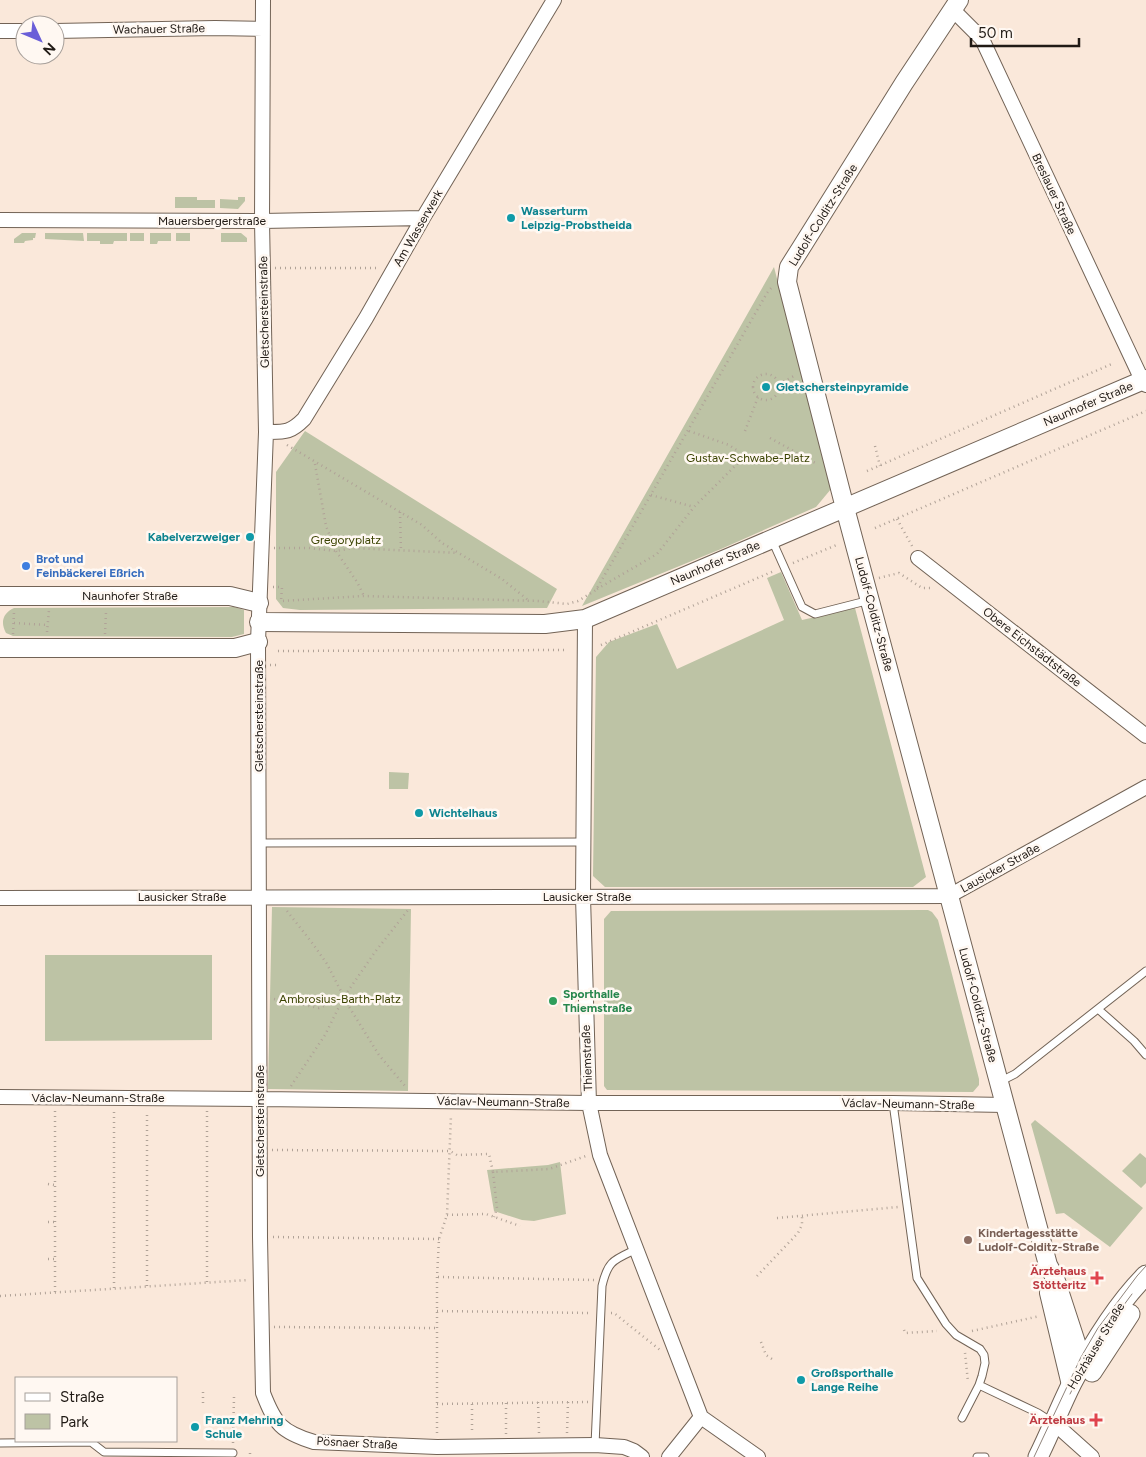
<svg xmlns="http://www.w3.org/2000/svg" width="1146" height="1457" font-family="Figtree,sans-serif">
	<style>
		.green { fill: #bdc3a5 }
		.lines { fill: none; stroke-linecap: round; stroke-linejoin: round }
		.service-casing { stroke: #726356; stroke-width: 9 }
		.minor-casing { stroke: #726356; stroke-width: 16 }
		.tertiary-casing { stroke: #726356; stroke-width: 20 }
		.secondary-casing { stroke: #726356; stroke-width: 21 }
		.path { stroke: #b0a297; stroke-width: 2.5; stroke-dasharray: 1 4; stroke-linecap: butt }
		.service { stroke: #fff; stroke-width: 7 }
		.minor { stroke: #fff; stroke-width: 14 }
		.tertiary { stroke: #fff; stroke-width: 18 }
		.secondary { stroke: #fff; stroke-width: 19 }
		.tram { stroke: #8f837a; stroke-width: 1 }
		.culture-dot { fill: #0f9aa8; stroke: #fff8f2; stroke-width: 2 }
		.shop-dot { fill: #3f7fe0; stroke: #fff8f2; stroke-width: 2 }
		.leisure-dot { fill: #2e9e5b; stroke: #fff8f2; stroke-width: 2 }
		.education-dot { fill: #8d6e63; stroke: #fff8f2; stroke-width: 2 }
		.health-dot { fill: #e0444e; stroke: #fff8f2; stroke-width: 2 }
		.labels { text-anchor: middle; stroke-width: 5; stroke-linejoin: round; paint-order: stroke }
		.street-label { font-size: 12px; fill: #201a15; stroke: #fff8f2 }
		.culture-label { font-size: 12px; font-weight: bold; fill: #0d838f; stroke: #fff8f2; text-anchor: start }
		.park-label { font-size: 12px; fill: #3a4201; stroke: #fff8f2 }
		.shop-label { font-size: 12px; font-weight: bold; fill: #366cbe; stroke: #fff8f2; text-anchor: start }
		.leisure-label { font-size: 12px; font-weight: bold; fill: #27864d; stroke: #fff8f2; text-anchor: start }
		.education-label { font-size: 12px; font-weight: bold; fill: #785e54; stroke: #fff8f2; text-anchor: start }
		.health-label { font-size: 12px; font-weight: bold; fill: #be3a42; stroke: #fff8f2; text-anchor: end }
	</style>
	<rect width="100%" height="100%" fill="#fae8da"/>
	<path class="green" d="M175,197H197V200H215V208H175Z
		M238,197H245V201L238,209L220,208V199L238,200Z
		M22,233H36L35,238H33V240L25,241L24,243H14V239Z
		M45,233H83L84,241L45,239Z
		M87,233H127V241H114L113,244H100V241H87Z
		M130,233H144V241H130Z
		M150,233H171V241H158L157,244H150Z
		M176,233H190V241H176Z
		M221,233H241L247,238V242H221Z
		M774,267L831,489L816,507L721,549L582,606Z
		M305,431L557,589L547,608L300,610L283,608L276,599V472Z
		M781,572L802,620L855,608L926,877L913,887H605L593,876L596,657L609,642L657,624L677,669L784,620L767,578Z
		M234,607L244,610V634L232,637L13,636L6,633C0,622 3,613 14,608Z
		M389,772L409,773L408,789H389Z
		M272,907L411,909L408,1091L268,1089Z
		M928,910L932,912L938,920L979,1079V1085L973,1092L607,1090L604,1086V919L611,911Z
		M45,955H212V1040L45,1041Z
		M1035,1120L1143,1208L1110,1247L1064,1213L1056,1214L1031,1124Z
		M1140,1153L1146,1158V1183L1141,1188L1122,1171Z
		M560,1162L566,1214L534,1221L522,1220L494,1211L487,1170L548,1165Z"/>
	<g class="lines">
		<g class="service-casing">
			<path id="service" d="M772,540L802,607L815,614L870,600
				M259,843L584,842
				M1098,1009L1134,1041L1146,1055
				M999,1082L1015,1074L1146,971
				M893,1103L917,1278L946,1324L956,1335L980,1349L984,1355L985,1363L982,1376L979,1385L1038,1413L1052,1422
				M962,1418L979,1385
				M0,1443L91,1442L104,1452L233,1453
				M595,1445L602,1286C608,1260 614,1260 637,1249
				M977,1457H985"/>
		</g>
		<g class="minor-casing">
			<path id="minor" d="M263,0L262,221L266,432L258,642L260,1237L263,1393C275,1424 281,1432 314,1442L437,1447L595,1445L624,1447L634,1451L642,1457
				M953,10L982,39L1142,380L1146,385
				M0,31H25
				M55,31L215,28L262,29
				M0,220L262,221L423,218
				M266,432C285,432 290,433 304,419L366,318L423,218L554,0
				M918,558L1146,736
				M585,619L583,897L589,1103L600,1155L701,1417
				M0,898L949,896L1146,787
				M0,1097L260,1099L589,1103H893L1005,1105
				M701,1417L758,1457
				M1054,1423L1092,1457
				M669,1457L701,1417"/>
		</g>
		<g class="tertiary-casing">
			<path id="tertiary" d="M959,0L904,83L801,248L789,267L787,282L845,508L1048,1265L1055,1278L1083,1364
				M0,596H230L259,603
				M259,622L545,624L585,619L1146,379
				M0,648H235L258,642
				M1049,1293L1071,1385"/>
		</g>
		<g class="secondary-casing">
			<path id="secondary" d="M1092,1372L1130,1314
				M1038,1457C1050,1433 1060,1407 1072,1383C1092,1345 1116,1305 1146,1275"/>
		</g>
		<path class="path" d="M275,268H380
			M753 387a13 13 0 1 1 26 0a13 13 0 1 1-26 0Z
			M779,384L794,376
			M689,431L729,445L738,451
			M745,431L758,397
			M770,438L817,464
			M287,445L422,525L442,543L502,579L528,600
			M875,446L880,466
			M315,464L326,526L336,551L357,582L364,596
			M867,471L1114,363
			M651,495L694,507
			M400,512L401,551
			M897,519L912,546
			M875,528L1146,411
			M274,548H309L336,551L354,548L458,553
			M793,563L839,544
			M879,578L899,573L922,588H933
			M273,587H282L281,601L364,596L539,601L567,604L578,601L596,590L767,293L772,287
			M597,589L657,554L694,507L746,455
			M14,623L47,625
			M47,632L49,610
			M13,634L14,612
			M105,634L106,612
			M601,645L774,571
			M278,651L566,650
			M270,665H279
			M287,911L313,944L327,964L348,1005L379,1055L405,1086
			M274,999L319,1008L343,998
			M291,1086L325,1035L344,997L375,952L408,910
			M55,1111V1292
			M272,1150L450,1151L457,1155L489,1154L493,1172L549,1169L586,1156
			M493,1172L497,1208L494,1217
			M48,1184L55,1185
			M447,1215L486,1214L520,1226
			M777,1218L898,1207
			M48,1222H55
			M273,1237L439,1239
			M48,1259H55
			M757,1276L798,1233L802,1225V1216
			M438,1277L595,1280
			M207,1282V1111
			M147,1286V1112
			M114,1288V1112
			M0,1296L248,1280
			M437,1311L591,1313
			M611,1313H614L660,1350
			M274,1327L437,1328
			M904,1330L905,1333L937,1331
			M972,1331L1040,1316
			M761,1342L766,1355L775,1361
			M965,1353L968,1382
			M538,1402L539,1433
			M203,1403V1390
			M506,1403V1434
			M437,1404L588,1402
			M472,1404V1432
			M437,1433V1277L439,1239L447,1215L451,1115
			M567,1433L568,1402
			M233,1443L234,1397
			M250,1453V1457"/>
		<use href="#service" class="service"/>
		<use href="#minor" class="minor"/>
		<use href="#tertiary" class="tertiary"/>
		<use href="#secondary" class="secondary"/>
		<path class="tram" d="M1070,1394C1087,1360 1109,1324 1132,1294
			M1034,1457L1081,1357L1098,1328L1137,1276L1146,1266"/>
	</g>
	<g class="culture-dot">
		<circle cx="511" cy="218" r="5"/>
		<circle cx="766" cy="387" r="5"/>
		<circle cx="250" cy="537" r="5"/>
		<circle cx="419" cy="813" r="5"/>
		<circle cx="801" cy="1380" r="5"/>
		<circle cx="195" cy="1427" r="5"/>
	</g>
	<circle class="shop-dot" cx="26" cy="566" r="5"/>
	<circle class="leisure-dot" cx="553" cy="1001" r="5"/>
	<circle class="education-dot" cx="968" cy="1240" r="5"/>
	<g class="health-dot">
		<path d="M1094.5 1270.5h5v5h5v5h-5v5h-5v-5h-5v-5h5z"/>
		<path d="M1093.5 1412.5h5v5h5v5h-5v5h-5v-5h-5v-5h5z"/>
	</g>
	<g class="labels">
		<g class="street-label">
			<text transform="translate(159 29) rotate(-1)" y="4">Wachauer Straße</text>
			<text transform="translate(1054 194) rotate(65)" y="4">Breslauer Straße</text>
			<text transform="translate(823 215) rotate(-58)" y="4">Ludolf-Colditz-Straße</text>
			<text x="212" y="225">Mauersbergerstraße</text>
			<text transform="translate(418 228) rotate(-60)" y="4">Am Wasserwerk</text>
			<text transform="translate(264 312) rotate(-91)" y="4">Gletschersteinstraße</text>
			<text transform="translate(1088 404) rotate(-23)" y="4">Naunhofer Straße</text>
			<text transform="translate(715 563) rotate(-23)" y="4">Naunhofer Straße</text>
			<text x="130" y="600">Naunhofer Straße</text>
			<text transform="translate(874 614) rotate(75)" y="4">Ludolf-Colditz-Straße</text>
			<text transform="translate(1032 647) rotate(38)" y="4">Obere Eichstädtstraße</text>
			<text transform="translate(259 716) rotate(-90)" y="4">Gletschersteinstraße</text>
			<text transform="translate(1000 868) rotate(-29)" y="4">Lausicker Straße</text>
			<text x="182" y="901">Lausicker Straße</text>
			<text x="587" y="901">Lausicker Straße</text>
			<text transform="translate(978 1005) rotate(75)" y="4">Ludolf-Colditz-Straße</text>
			<text transform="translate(587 1058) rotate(-92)" y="4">Thiemstraße</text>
			<text x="98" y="1102">Václav-Neumann-Straße</text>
			<text transform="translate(503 1102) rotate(1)" y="4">Václav-Neumann-Straße</text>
			<text transform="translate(908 1104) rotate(1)" y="4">Václav-Neumann-Straße</text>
			<text transform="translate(260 1121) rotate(-90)" y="4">Gletschersteinstraße</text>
			<text transform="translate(1096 1346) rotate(-59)" y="4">Holzhäuser Straße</text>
			<text transform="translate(357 1443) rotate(3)" y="4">Pösnaer Straße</text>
		</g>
		<g class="culture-label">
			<text x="521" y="215">Wasserturm<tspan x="521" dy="14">Leipzig-Probstheida</tspan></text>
			<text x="776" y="391">Gletschersteinpyramide</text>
			<text x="240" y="541" text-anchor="end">Kabelverzweiger</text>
			<text x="429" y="817">Wichtelhaus</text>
			<text x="811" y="1377">Großsporthalle<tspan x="811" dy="14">Lange Reihe</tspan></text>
			<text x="205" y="1424">Franz Mehring<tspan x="205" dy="14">Schule</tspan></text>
		</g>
		<g class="park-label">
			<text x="748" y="462">Gustav-Schwabe-Platz</text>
			<text x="346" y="544">Gregoryplatz</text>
			<text x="340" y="1003">Ambrosius-Barth-Platz</text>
		</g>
		<g class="shop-label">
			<text x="36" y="563">Brot und<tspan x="36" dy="14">Feinbäckerei Eßrich</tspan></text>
		</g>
		<g class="leisure-label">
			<text x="563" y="998">Sporthalle<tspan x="563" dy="14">Thiemstraße</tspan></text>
		</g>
		<g class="education-label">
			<text x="978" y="1237">Kindertagesstätte<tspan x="978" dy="14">Ludolf-Colditz-Straße</tspan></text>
		</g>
		<g class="health-label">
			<text x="1086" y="1275">Ärztehaus<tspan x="1086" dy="14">Stötteritz</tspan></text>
			<text x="1085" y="1424">Ärztehaus</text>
		</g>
	</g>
	<rect x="15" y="1377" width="162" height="65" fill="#fff8f2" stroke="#a69f9a"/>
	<rect x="25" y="1393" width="25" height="8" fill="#ffffff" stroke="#a69f9a"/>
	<text x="60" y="1402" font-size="15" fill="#201a15">Straße</text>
	<rect x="25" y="1414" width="25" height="15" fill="#bdc3a5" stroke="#a69f9a"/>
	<text x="60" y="1427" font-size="15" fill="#201a15">Park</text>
	<g transform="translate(40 40) rotate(134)"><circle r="24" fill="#fff8f2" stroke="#a69f9a"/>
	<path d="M0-4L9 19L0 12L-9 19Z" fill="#6a5ed8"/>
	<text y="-8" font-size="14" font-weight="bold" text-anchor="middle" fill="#201a15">N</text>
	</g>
	<path d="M971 38v8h108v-8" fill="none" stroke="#201a15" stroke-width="2.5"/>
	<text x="978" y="38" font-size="15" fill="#201a15" stroke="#fff8f2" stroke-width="4" paint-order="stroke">50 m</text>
</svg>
